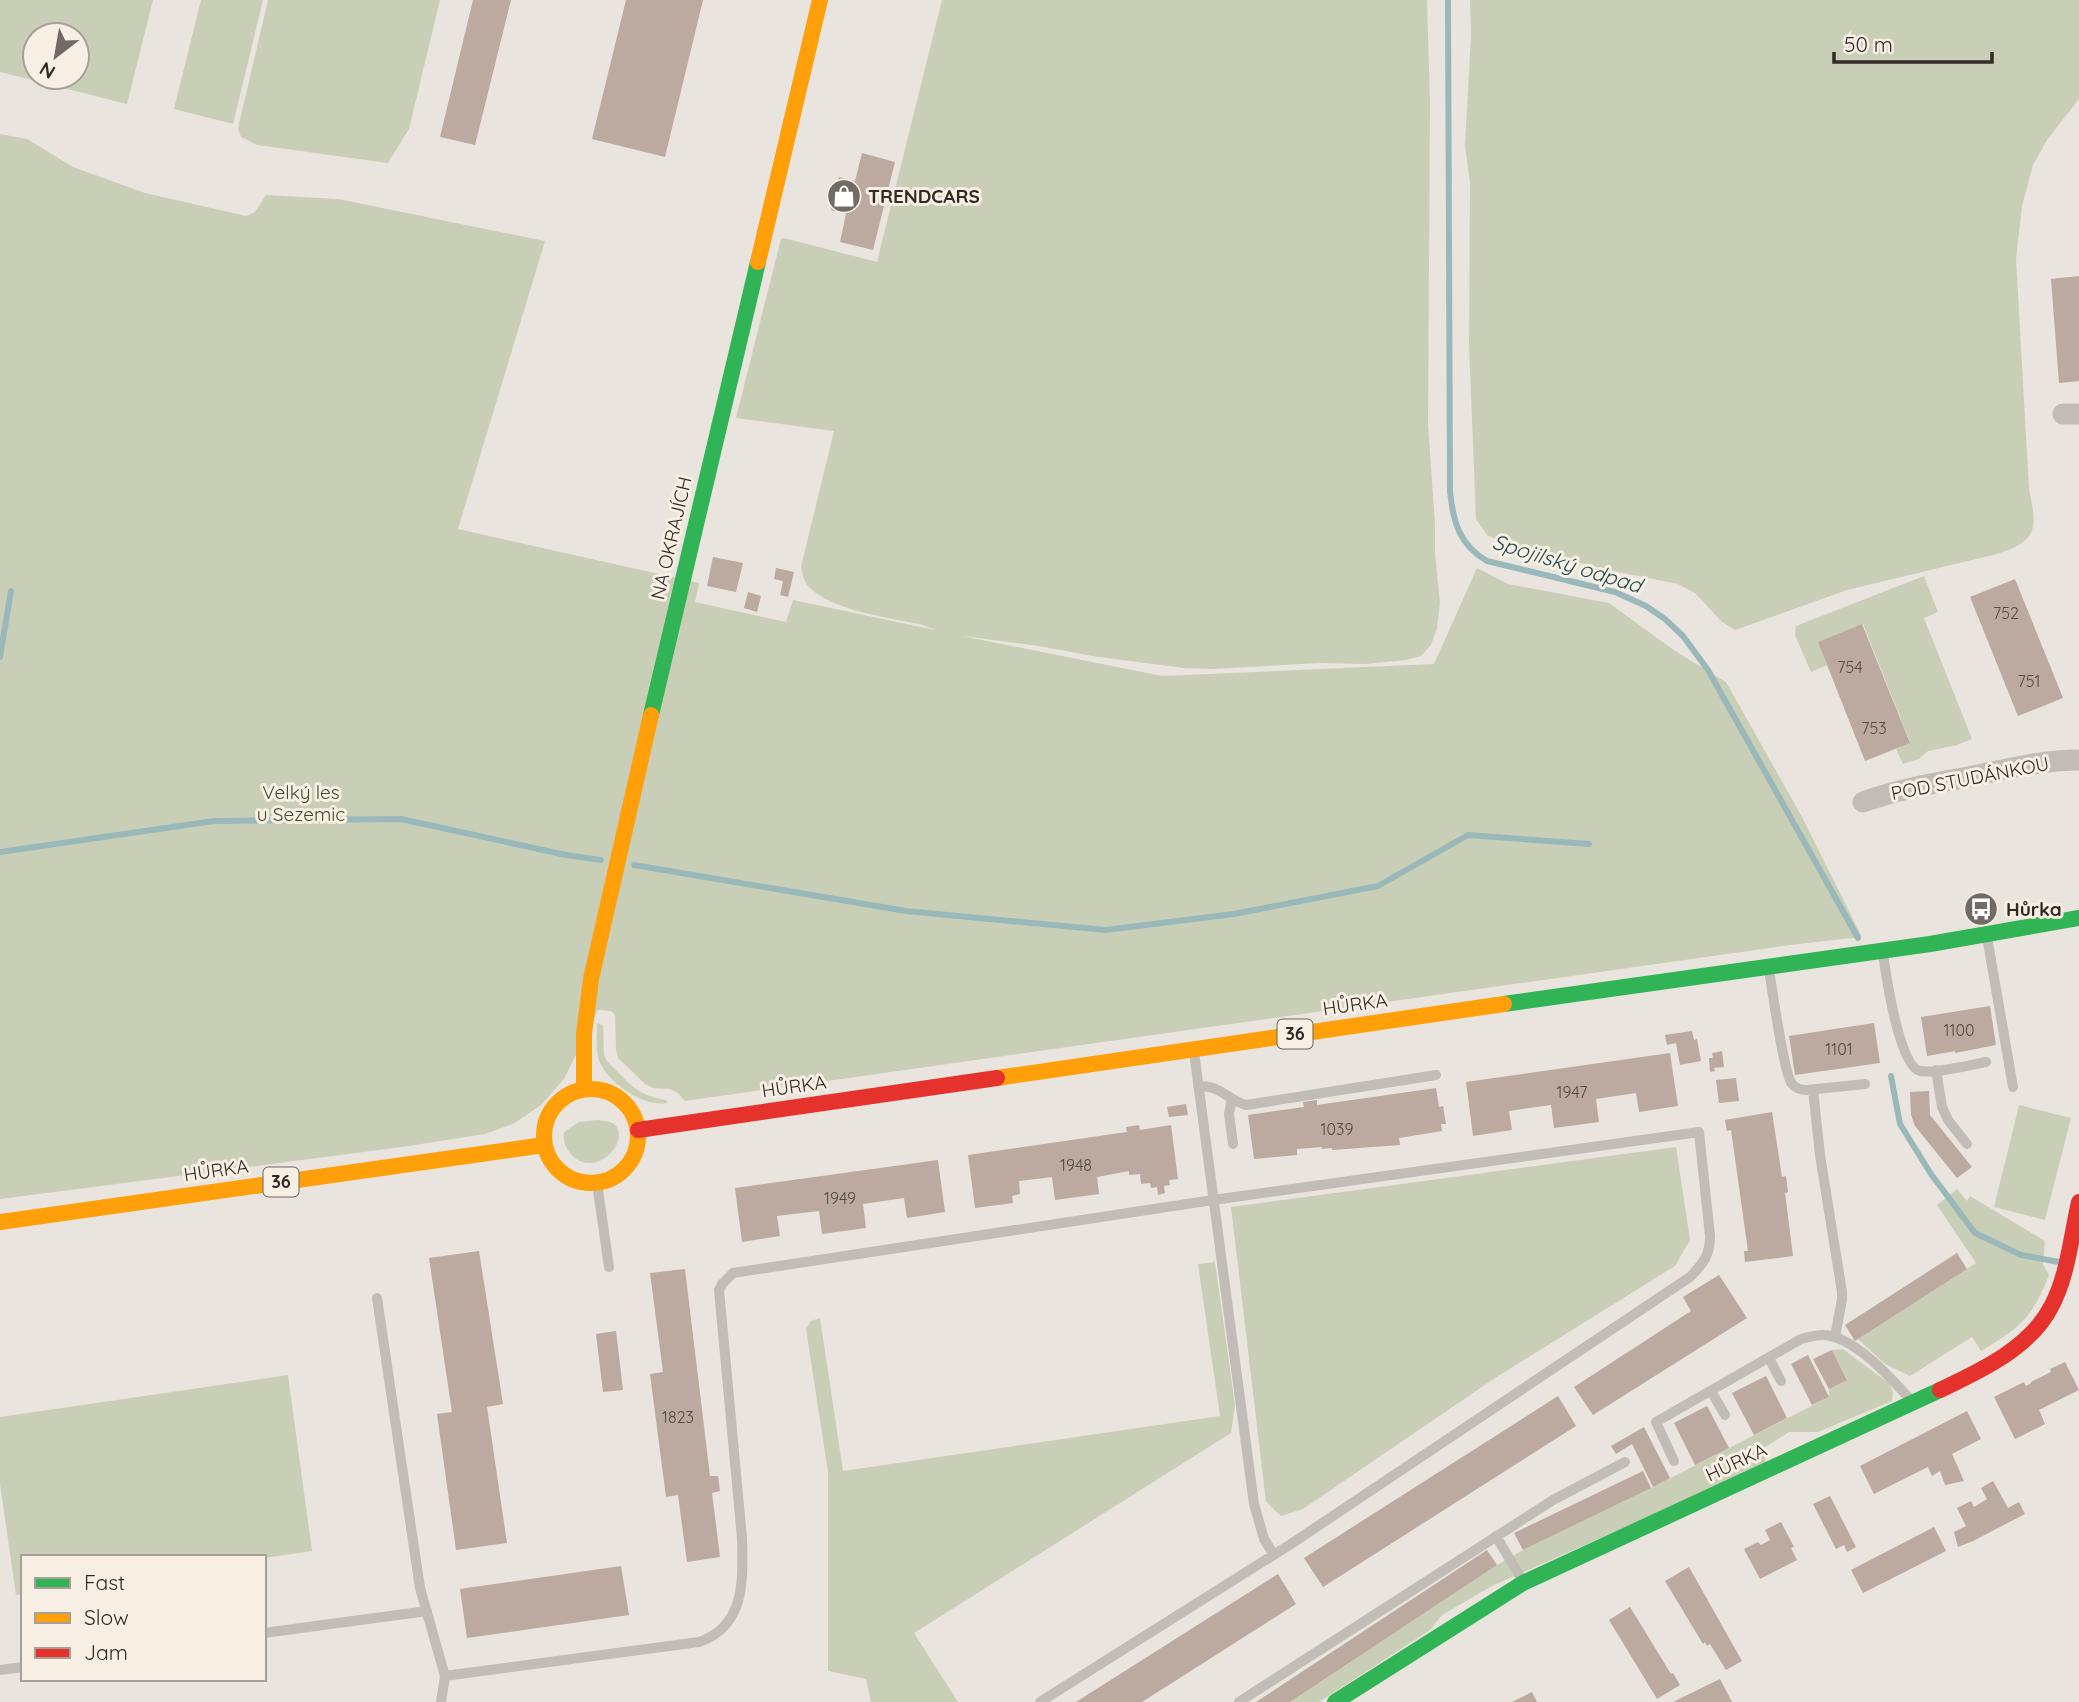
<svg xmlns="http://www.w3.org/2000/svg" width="2079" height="1702" font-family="Quicksand,sans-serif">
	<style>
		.green { fill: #c9cfb7; fill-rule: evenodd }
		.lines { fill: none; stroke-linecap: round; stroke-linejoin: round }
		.stream { stroke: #9ab8b9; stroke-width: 6 }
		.building { fill: #bca99f }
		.lane { stroke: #c2bcb6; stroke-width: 10 }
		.street { stroke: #c2bcb6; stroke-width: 21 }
		.fast { stroke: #30b455; stroke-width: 16 }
		.slow { stroke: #ff9f0a; stroke-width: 16 }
		.jam { stroke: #e5322d; stroke-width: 16 }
		.labels { text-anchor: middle; stroke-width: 6; stroke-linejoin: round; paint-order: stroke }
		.number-label { font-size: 16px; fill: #544a44 }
		.shield { fill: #f7efe3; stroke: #6d655e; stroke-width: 2 }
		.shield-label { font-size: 18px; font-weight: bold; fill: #322a25 }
		.poi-label { font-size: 19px; font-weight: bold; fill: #322a25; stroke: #f7efe3; text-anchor: start }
		.street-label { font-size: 19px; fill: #322a25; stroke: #f7efe3 }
		.park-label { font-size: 19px; fill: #3f4e2a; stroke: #f7efe3 }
		.water-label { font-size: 21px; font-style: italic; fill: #1d4a50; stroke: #f7efe3 }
	</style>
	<rect width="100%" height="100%" fill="#e9e4dd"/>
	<path class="green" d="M0,0H153L127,104L0,72ZM35,35H77V77H35Z
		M201,0H263L233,124L174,109Z
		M268,0H440L409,129L388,163L257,145L241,137L238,128Z
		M942,0H1427L1430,103L1428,425L1435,524V553L1440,603L1437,628L1431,645L1421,656L1406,660L1365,664L1320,663L1212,669L1184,668L1092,656L1039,646L962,636L1162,676L1434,664L1477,568L1508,584L1609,603L1675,651L1726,682L1802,817L1862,937L1798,944L685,1101L678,1093L670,1089L653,1088L645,1084L618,1058L616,1050L615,1015L611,1011L598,1010L564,1079L541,1105L513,1124L485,1134L402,1147L0,1199V134L27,139L73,167L145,193L246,216L255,212L266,195L338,199L545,241L458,529L699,583L695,602L786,622L793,600L935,630L923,625C892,618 824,610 806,583C803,578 802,573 801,567L834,431L736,418L781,239L784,238L877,262Z
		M1470,0H2079V99L2047,140L2033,165L2022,206L2016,259L2029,489C2037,528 2039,541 1997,554L1847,590L1735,630L1722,622L1695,593L1678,584L1623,573L1511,547L1487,535L1476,519L1469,345L1470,183L1465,146L1471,36Z
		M1924,576L1938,612L1924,618L1972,739L1957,745L1928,751L1919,759L1903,764L1896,749L1910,742L1863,624L1818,642L1827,665L1811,672L1795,635L1796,626Z
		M597,1023L603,1025L604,1055L607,1061C628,1082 635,1095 666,1100L668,1103C644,1108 604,1081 598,1057C596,1046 597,1033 597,1023Z
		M2019,1105L2071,1118L2045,1220L1994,1207Z
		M598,1120C602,1121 610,1121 614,1124C633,1141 593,1182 570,1153C565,1147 563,1140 564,1132L579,1122Z
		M1676,1147L1690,1240L1675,1266L1495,1378L1303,1509L1281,1516L1266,1502L1231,1207Z
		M1957,1189L1967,1201L1970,1196L2045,1241L2043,1264L2049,1275C2032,1318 2021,1327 1981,1351L1972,1337L1910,1376L1885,1364L1858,1339L1976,1263L1937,1205Z
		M1215,1262L1235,1405L1231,1433L914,1633L958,1702H871L866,1679L828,1671V1472L806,1329L811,1321L820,1318L843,1471L1220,1416L1198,1264Z
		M1843,1349L1890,1384L1893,1393L1892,1401L1818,1432H1789L1764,1448L1766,1465L1492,1586L1442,1615L1430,1630L1319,1702H1290L1497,1565L1523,1550L1651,1488L1829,1397V1389L1847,1379L1832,1350Z
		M288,1375L312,1551L264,1558V1557H23V1594L16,1595L0,1484V1417Z"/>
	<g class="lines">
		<path class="stream" d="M1448,0L1450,491C1453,521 1459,545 1487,561L1615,592L1646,606L1665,619L1683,636L1708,670L1858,938
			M0,657L11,591
			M0,852L214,821L401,819L566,855L601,860
			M634,865L906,911L1106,930L1234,914L1378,886L1468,835L1589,844
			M1891,1076L1900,1124L1931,1174L1975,1233L2021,1255L2059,1262"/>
	</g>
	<path class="building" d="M473,0H511L475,145L440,137Z
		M626,0H703L665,157L592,139Z
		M862,153L895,162L873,250L840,242L846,214L831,210L834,198L829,197L832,187L836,188L839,177L855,181Z
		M2079,276V381L2059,383L2051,279Z
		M713,557L743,563L736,592L707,586Z
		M776,568L794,572L788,597L780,595L783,581L774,579Z
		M2015,579L2063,698L2018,716L1970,597Z
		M748,592L761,596L757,612L744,608Z
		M1862,624L1910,743L1865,761L1818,642Z
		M1990,1006L1996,1045L1955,1053V1051L1927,1056L1921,1017Z
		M1874,1023L1880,1063L1795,1075L1789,1036Z
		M1692,1031L1694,1040L1697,1039L1701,1061L1680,1065L1676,1043L1667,1045L1665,1035Z
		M1722,1051L1724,1067L1714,1068L1715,1071L1710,1072L1709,1058H1713L1712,1053Z
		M1670,1053L1678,1106L1639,1112L1636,1093L1596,1099L1599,1122L1554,1128L1551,1105L1509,1111L1512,1130L1473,1136L1466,1082Z
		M1736,1078L1739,1101L1719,1103L1716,1080Z
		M1436,1088L1439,1107L1443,1106L1446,1124H1441L1442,1131L1399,1138L1400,1145L1332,1150V1148L1322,1149V1147L1297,1149V1155L1254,1159L1248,1115L1304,1107L1303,1102L1317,1100V1105Z
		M1929,1091L1930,1115L1972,1167L1957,1178L1915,1126L1911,1115L1910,1092Z
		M1186,1104L1188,1115L1169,1117L1167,1107Z
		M1772,1112L1782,1177L1786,1176L1788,1192L1785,1193L1793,1256L1745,1262L1744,1251H1748L1731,1130L1727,1131L1725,1120Z
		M1139,1125L1140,1130L1171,1125L1178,1179L1169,1180L1170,1185L1164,1186L1165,1193L1158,1195L1157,1187L1151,1188L1150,1183L1141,1184L1140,1174L1129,1175V1171L1097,1177L1099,1194L1055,1200L1052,1177L1019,1181L1020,1194L1012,1196L1013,1203L975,1208L968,1155L1127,1132L1126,1127Z
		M938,1160L945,1212L907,1218L904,1198L863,1204L866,1228L822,1234L819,1211L777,1216L780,1236L742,1242L735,1188Z
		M479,1251L503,1404L487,1407L507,1543L456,1550L437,1414L452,1412L429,1258Z
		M1957,1253L1967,1269L1855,1341L1845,1325Z
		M685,1269L710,1476H718L720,1491L712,1493L720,1557L687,1562L678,1495L666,1497L650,1374L663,1372L650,1273Z
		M1719,1275L1747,1318L1593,1415L1574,1387L1691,1311L1683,1297Z
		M616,1331L623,1390L603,1392L596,1334Z
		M1832,1350L1847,1380L1829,1389L1813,1359Z
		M1808,1355L1829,1397L1812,1405L1791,1364Z
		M2065,1362L2079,1390L2039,1410L2045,1424L2015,1439L1994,1397L2024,1382L2026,1386L2031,1383V1382L2051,1372L2050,1369Z
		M1766,1376L1787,1418L1754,1435L1732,1393Z
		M1558,1396L1576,1426L1323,1587L1304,1558Z
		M1707,1406L1729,1448L1695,1465L1674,1423Z
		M1967,1411L1981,1439L1952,1454L1964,1481L1945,1485L1940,1471L1932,1476L1928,1467L1874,1494L1860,1466Z
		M1644,1427L1670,1478L1653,1487L1632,1444L1616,1454L1611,1446Z
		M1643,1471L1651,1488L1523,1550L1514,1533Z
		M1993,1481L2008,1508L2019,1502L2025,1514L1973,1541L1958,1547L1954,1532L1966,1526L1957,1508L1971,1501L1974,1507L1987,1499L1981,1488Z
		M1830,1496L1856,1547L1847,1552L1844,1545L1836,1549L1813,1504Z
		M1781,1522L1794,1547L1791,1548L1797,1560L1760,1579L1744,1549L1758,1542L1761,1545L1770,1540L1765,1530Z
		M1934,1527L1946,1551L1863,1593L1851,1570Z
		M1487,1550L1497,1565L1290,1702H1256Z
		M621,1566L629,1615L467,1638L460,1589Z
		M1689,1567L1742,1661L1726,1670L1710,1644L1707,1646L1705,1642L1703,1644L1665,1581Z
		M1278,1574L1296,1604L1142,1702H1076Z
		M1630,1607L1671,1674L1673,1673L1680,1685L1657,1699L1609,1620Z
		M1720,1679L1732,1702H1673Z
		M1532,1692L1537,1702H1512Z"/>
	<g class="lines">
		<path class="lane" d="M1987,937L2013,1087
			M1883,954C1886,975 1899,1067 1920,1071C1934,1074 1970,1065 1986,1062
			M1769,970C1772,987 1784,1075 1792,1084C1796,1089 1802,1090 1807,1090L1865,1084
			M1194,1052L1254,1504L1264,1539L1274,1555
			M1936,1070L1942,1107L1948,1120L1967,1144
			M1198,1086C1223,1086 1225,1099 1246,1105L1436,1075
			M1813,1090L1820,1155L1842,1292V1299L1835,1337
			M1232,1099L1229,1114L1233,1144
			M597,1183L609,1267
			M377,1298L420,1588L445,1676L441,1702
			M1769,1358L1781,1381
			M1711,1391L1725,1415
			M1674,1461L1656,1422L1801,1339C1812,1336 1823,1333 1834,1337C1862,1345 1892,1380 1912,1401
			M1496,1536L1522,1580
			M264,1633L427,1611
			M0,1670L23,1667
			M445,1676L699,1642C746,1626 743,1579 742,1538L719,1290L722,1284L733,1273L1213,1200L1699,1132L1710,1236C1710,1255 1703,1264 1690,1277L1291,1544L1040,1702
			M1239,1702L1553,1500L1625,1462"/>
		<path class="street" d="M2063,414H2079
			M1863,802C1898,789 1936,783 1973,776C2007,769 2043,760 2079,760"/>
		<path class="fast" d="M651,715L758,262
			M1504,1004L1930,944L2079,918
			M1335,1702L1523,1583L1940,1390"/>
		<path class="slow" d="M758,262L820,0
			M997,1078L1504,1004
			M544 1136a47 47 0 1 1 94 0a47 47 0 1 1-94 0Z
			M584,1089V1034L591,979L651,715
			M0,1222L544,1145"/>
		<path class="jam" d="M638,1130L997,1078
			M1940,1390C1980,1371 2030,1348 2051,1307C2068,1276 2071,1236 2079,1202"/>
	</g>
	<defs>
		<g id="shop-disc" transform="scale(1.75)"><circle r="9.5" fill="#726b65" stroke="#f7efe3"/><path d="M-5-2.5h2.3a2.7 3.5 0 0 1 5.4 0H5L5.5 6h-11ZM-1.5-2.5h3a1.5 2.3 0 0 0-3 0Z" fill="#fff"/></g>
		<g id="bus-disc" transform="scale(1.75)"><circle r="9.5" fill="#726b65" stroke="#f7efe3"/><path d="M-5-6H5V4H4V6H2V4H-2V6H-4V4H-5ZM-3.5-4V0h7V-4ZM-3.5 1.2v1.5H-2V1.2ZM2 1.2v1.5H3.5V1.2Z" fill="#fff"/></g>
	</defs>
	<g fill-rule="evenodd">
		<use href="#shop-disc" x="844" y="196"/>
		<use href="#bus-disc" x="1981" y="909"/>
	</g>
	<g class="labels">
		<g class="number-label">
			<text x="2006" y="619">752</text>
			<text x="1850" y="673">754</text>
			<text x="2029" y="687">751</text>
			<text x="1874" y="734">753</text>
			<text x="1959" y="1036">1100</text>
			<text x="1839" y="1055">1101</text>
			<text x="1572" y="1098">1947</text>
			<text x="1337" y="1135">1039</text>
			<text x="1076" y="1171">1948</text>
			<text x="840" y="1204">1949</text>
			<text x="678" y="1423">1823</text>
		</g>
		<g class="shield">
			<rect x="1277.5" y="1019.5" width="35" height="29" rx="5"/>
			<rect x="263.5" y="1167.5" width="35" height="29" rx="5"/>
		</g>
		<g class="shield-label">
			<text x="1295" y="1040">36</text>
			<text x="281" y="1188">36</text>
		</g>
		<g class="poi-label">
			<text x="868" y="203">TRENDCARS</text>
			<text x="2006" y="916">Hůrka</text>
		</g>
		<g class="street-label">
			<text transform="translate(671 538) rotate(-77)" y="7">NA OKRAJÍCH</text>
			<text transform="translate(1970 778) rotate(-11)" y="7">POD STUDÁNKOU</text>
			<text transform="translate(1355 1004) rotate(-8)" y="7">HŮRKA</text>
			<text transform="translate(794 1086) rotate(-8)" y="7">HŮRKA</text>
			<text transform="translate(216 1170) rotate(-8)" y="7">HŮRKA</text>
			<text transform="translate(1736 1462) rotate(-25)" y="7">HŮRKA</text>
		</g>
		<g class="park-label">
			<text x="301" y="799">Velký les<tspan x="301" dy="22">u Sezemic</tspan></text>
		</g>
		<g class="water-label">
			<text transform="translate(1567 564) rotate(17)" y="7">Spojilský odpad</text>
		</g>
	</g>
	<rect x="21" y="1555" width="245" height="126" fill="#f7efe3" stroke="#a8a097" stroke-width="2"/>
	<rect x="35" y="1578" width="35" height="10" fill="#30b455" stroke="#a8a097" stroke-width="2"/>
	<text x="84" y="1590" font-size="21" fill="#322a25">Fast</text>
	<rect x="35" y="1613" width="35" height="10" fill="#ff9f0a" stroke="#a8a097" stroke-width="2"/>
	<text x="84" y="1625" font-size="21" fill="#322a25">Slow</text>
	<rect x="35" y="1648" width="35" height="10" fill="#e5322d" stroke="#a8a097" stroke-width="2"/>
	<text x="84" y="1660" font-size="21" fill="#322a25">Jam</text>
	<g transform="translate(56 56) rotate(211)"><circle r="33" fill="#f7efe3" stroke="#a8a097" stroke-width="2"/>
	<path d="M0-5L12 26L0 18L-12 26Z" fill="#726b65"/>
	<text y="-10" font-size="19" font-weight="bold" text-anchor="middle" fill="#322a25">N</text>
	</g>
	<path d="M1834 52v10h158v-10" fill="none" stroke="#322a25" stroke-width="3.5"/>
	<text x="1844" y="52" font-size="21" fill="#322a25" stroke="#f7efe3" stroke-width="5" paint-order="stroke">50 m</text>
</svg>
